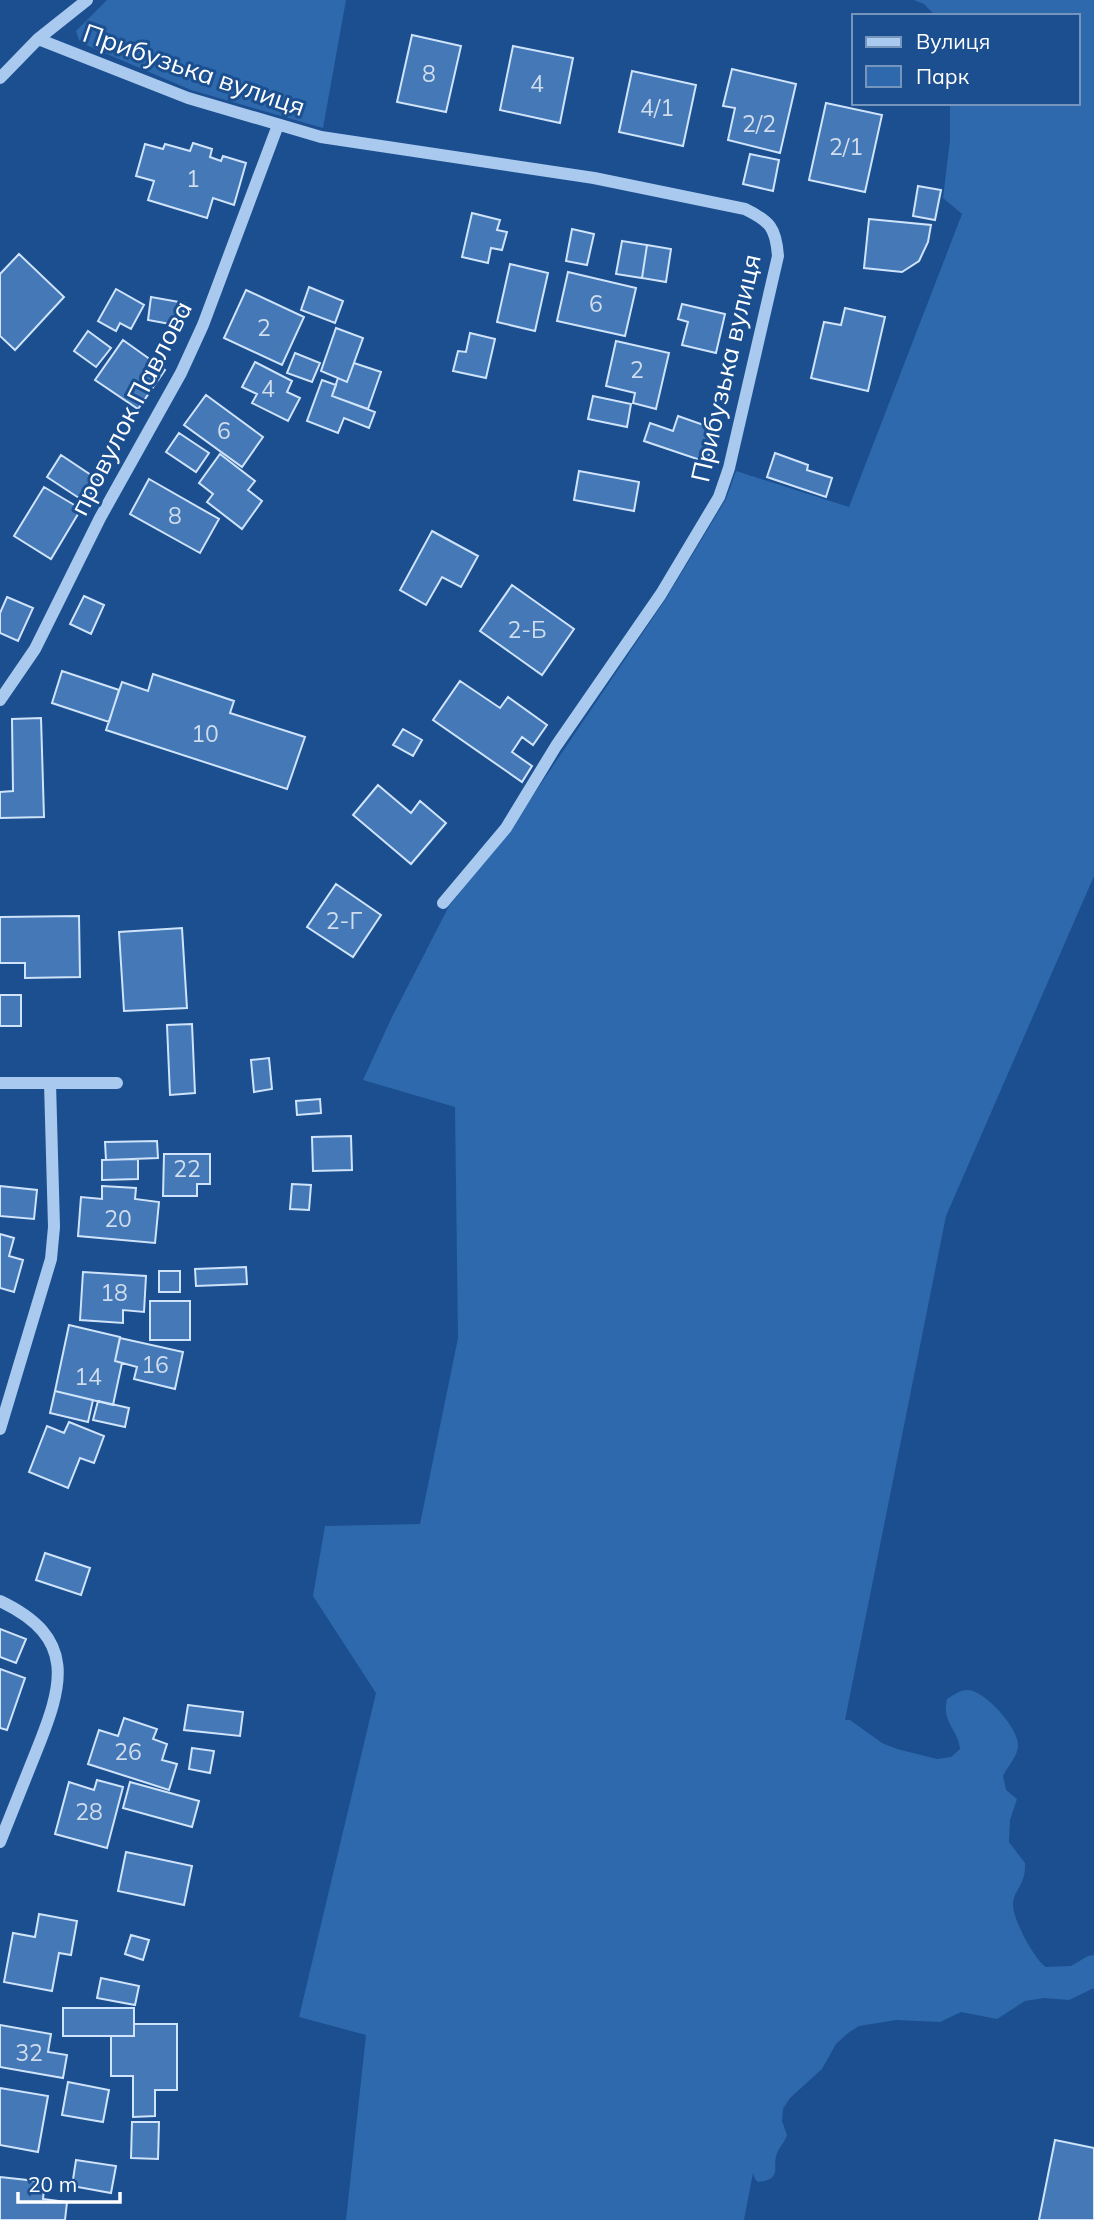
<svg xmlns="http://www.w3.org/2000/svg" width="1094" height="2220" font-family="Mulish,sans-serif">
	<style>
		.green { fill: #2e69ad }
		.building { fill: #4478b7; stroke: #cfe3fa; stroke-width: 2 }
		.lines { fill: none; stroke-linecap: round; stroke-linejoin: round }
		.minor { stroke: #a9c9ee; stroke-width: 12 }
		.labels { text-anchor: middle; stroke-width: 6; stroke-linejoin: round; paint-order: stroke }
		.number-label { font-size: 23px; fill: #d0dded }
		.street-label { font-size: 26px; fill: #fff; stroke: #1b4f8f }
	</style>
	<rect width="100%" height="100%" fill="#1b4f8f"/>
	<path class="green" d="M107,0H346L323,128L191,90L86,45L79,40L76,31Z
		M914,0H1094V876L946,1216L845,1720H850L882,1743L897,1749L937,1759L951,1757L960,1749C958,1729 941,1722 947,1699C953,1695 960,1690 968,1690C985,1691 1019,1728 1018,1746C1018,1756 1007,1767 1003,1776L1006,1790L1017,1799L1010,1820L1009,1842L1025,1863C1025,1868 1025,1874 1023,1879C1020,1888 1013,1894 1013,1905C1013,1919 1034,1959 1046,1967L1071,1966L1088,1956L1094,1955V1988L1069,2000L1044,1998L1025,2001L997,2019L961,2012L940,2022L896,2020L859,2026L848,2033L836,2044L822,2069L790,2098L783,2109L782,2121L787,2135C785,2142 781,2145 778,2151C770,2166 785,2179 758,2182L755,2179L753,2173L744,2220H346L366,2035L299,2017L376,1693L313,1596L325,1526L420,1524L458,1338L455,1107L363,1080L391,1019L449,906L509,831L667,597L726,499L736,471L849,507L962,214L943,198L950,140V103H1078V16H936L924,4Z"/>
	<path class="building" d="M412,35L461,46L446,112L397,102Z
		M513,46L573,58L560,123L500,110Z
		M732,69L796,84L780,153L728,140L735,108L723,106Z
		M632,71L696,85L683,146L619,132Z
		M826,103L882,115L865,192L809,180Z
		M193,143L212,149L210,157L221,161L223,156L246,163L234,205L213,198L207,218L148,200L154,181L136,176L145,144L163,149L165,144L190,151Z
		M750,154L779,160L773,191L743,184Z
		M918,186L941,190L935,220L913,216Z
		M472,213L500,220L497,230L507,232L502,250L491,248L488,263L462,257Z
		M869,219L931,225L928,242L919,261L902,272L864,268Z
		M572,229L594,234L587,265L566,261Z
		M622,241L647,245L642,278L616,274Z
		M647,245L671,249L666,282L642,278Z
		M19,254L64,297L15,350L0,336V274Z
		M510,264L548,273L535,331L497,322Z
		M568,272L636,288L625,336L557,321Z
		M309,287L343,301L335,323L301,310Z
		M116,289L144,305L131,329L120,323L116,331L98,321Z
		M246,290L304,317L282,365L224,338Z
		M151,297L185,303L181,326L148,320Z
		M682,304L725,314L716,353L682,345L688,322L678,319Z
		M845,308L885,317L868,391L811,378L824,322L841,325Z
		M336,328L363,338L347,382L321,371Z
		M88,331L111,348L96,367L74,351Z
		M470,333L495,339L486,378L453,371L458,351L466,352Z
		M123,340L165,370L138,409L95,380Z
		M616,341L669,353L656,409L633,403L635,393L606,386Z
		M295,353L320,363L312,382L287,373Z
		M255,362L292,381L287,392L300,398L288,421L252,403L257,394L242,387Z
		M354,363L381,372L368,409L332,396L338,378L347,382Z
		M322,380L336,385L332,396L375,412L369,428L344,418L338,433L307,421Z
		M206,395L263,437L242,467L184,425Z
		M593,396L631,404L627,427L588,419Z
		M678,416L718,430L706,462L644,441L650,423L673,431Z
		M179,433L209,453L196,472L166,452Z
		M775,453L808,465L807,470L832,478L826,497L767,477Z
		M220,454L255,481L248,490L262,501L242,529L207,502L213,494L199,483Z
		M61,455L100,481L85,502L47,477Z
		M579,471L639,482L634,511L574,500Z
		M149,479L219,519L200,553L130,514Z
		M44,487L81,509L51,559L14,536Z
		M432,531L478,556L461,587L442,577L426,605L400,590Z
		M512,585L574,629L542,675L480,631Z
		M84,596L104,605L91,634L70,624Z
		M7,597L33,608L18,641L0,633V613Z
		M62,671L119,690L109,722L52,703Z
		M153,674L234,701L230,713L305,737L287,789L106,730L122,682L148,691Z
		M460,681L500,708L508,697L547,725L533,745L522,737L512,752L532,766L522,782L433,720Z
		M41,718L44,817L0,818V792L13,791L12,719Z
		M403,729L422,740L413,756L393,745Z
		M378,785L411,813L420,801L446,823L411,864L353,815Z
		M336,884L381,915L353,957L307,927Z
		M79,916L80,977L25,978V963H0V917Z
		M182,928L187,1008L124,1011L119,932Z
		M0,995H21V1026H0Z
		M192,1024L195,1093L170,1095L167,1025Z
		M269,1058L272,1089L254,1092L251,1060Z
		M320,1099L321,1113L297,1115L296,1101Z
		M351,1136L352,1170L313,1171L312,1137Z
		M157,1141L158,1158L106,1160L105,1142Z
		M164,1154H210V1184H197V1196H163Z
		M138,1159V1179L102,1180V1160Z
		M292,1184L311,1185L309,1210L290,1209Z
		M0,1186L37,1190L34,1219L0,1216Z
		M102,1186L136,1188L135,1199L159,1202L155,1243L78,1236L81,1197L102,1199Z
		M0,1234L14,1238L9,1256L23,1260L14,1292L0,1288Z
		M246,1267L247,1284L196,1286L195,1269Z
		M159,1271H180V1292H159Z
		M83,1272L146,1276L144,1312L123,1310V1323L80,1320Z
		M150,1301H190V1340H150Z
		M69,1325L120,1337L115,1361L122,1363L113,1405L55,1391Z
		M120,1338L183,1352L175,1389L134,1379L137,1367L115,1361Z
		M55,1391L93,1400L88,1422L50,1413Z
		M98,1401L129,1408L125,1427L93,1420Z
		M69,1422L104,1436L94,1463L80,1458L68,1488L29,1472L47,1426L64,1433Z
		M45,1553L90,1568L81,1595L36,1580Z
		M0,1629L26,1639L16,1663L0,1657Z
		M0,1669L25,1678L7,1730L0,1728Z
		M188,1705L243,1712L240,1736L184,1730Z
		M124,1718L157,1729L153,1739L167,1744L162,1760L177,1764L169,1790L88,1764L99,1730L118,1736Z
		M192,1748L214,1751L210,1773L189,1769Z
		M97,1780L123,1787L107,1848L55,1834L69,1782L94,1790Z
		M130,1782L199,1801L192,1827L123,1808Z
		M126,1852L192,1866L184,1905L118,1891Z
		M39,1914L77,1921L71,1955L59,1953L52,1991L4,1982L13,1933L35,1937Z
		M131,1935L149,1940L143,1960L125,1954Z
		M101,1978L139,1986L135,2005L97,1998Z
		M63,2008H134V2036H63Z
		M134,2024H177V2090H155V2116L133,2117V2076H111V2036H134Z
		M0,2025L51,2034L48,2052L67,2055L63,2078L0,2067Z
		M68,2082L109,2090L103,2122L62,2115Z
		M0,2088L48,2096L38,2152L0,2145Z
		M132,2122H159L158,2159L131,2158Z
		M1055,2140L1094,2148V2220H1039Z
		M76,2160L116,2166L111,2193L72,2186Z
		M0,2177L45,2182L43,2199L67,2202L65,2220H0Z"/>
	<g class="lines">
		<path class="minor" d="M38,39L188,98L321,137L594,178L745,209C770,221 776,228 778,256L729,468L719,497L661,594L556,746L506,828L443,903
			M0,78L38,39L87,0
			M0,700L35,649L100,518L181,373L203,325L278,125
			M0,1083H117
			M0,1429L51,1259L54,1227L50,1083
			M0,1601C78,1638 63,1685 36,1752C24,1782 12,1812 0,1842"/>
	</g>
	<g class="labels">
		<g class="number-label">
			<text x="429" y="82">8</text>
			<text x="537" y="92">4</text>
			<text x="657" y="116">4/1</text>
			<text x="759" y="132">2/2</text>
			<text x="846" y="155">2/1</text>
			<text x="193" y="187">1</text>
			<text x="596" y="312">6</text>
			<text x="264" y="336">2</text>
			<text x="637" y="378">2</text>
			<text x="268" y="397">4</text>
			<text x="224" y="439">6</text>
			<text x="175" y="524">8</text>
			<text x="527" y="638">2-Б</text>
			<text x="205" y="742">10</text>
			<text x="344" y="929">2-Г</text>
			<text x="187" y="1177">22</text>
			<text x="118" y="1227">20</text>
			<text x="114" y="1301">18</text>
			<text x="155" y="1373">16</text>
			<text x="88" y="1385">14</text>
			<text x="128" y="1760">26</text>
			<text x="89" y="1820">28</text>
			<text x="29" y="2061">32</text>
		</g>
		<g class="street-label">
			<text transform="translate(194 70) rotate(19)" y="9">Прибузька вулиця</text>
			<text transform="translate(726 368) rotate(-77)" y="9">Прибузька вулиця</text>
			<text transform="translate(131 408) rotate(-63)" y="9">провулок Павлова</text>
		</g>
	</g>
	<rect x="852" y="14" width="228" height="91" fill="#1b4f8f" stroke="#7695bc" stroke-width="2"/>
	<rect x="866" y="37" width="35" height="10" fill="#a9c9ee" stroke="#7695bc" stroke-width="2"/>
	<text x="916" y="49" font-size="21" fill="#ffffff">Вулиця</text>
	<rect x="866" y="66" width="35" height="21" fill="#2e69ad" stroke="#7695bc" stroke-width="2"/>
	<text x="916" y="84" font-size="21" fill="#ffffff">Парк</text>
	<path d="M18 2192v10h102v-10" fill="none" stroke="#ffffff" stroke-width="3.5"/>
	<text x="28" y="2192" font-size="21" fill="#ffffff" stroke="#1b4f8f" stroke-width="5" paint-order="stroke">20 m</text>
</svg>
